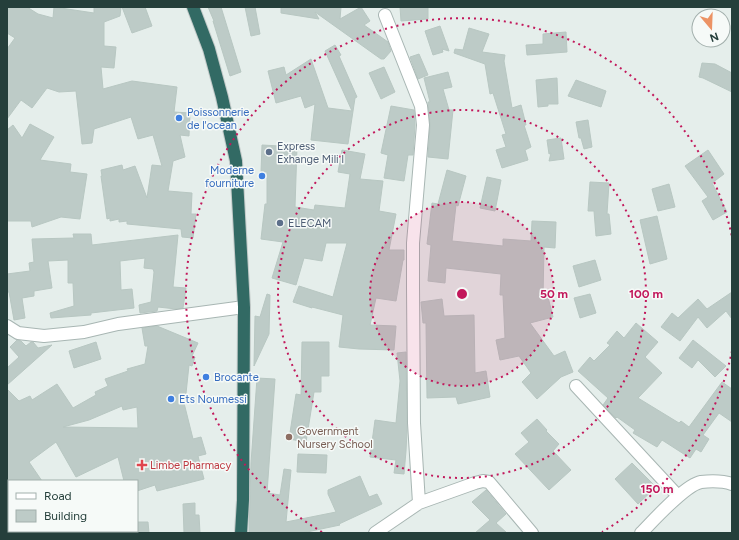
<svg xmlns="http://www.w3.org/2000/svg" width="739" height="540" font-family="Figtree,sans-serif">
	<style>
		.building { fill: #bdcbc7; stroke: #b8c7c2; fill-rule: evenodd }
		.lines { fill: none; stroke-linecap: round; stroke-linejoin: round }
		.street-casing { stroke: #a8b6b3; stroke-width: 14 }
		.highway-casing { stroke: #c2c9c8; stroke-width: 14 }
		.street { stroke: #fff; stroke-width: 12 }
		.highway { stroke: #326a64; stroke-width: 12 }
		.ring { fill: none; stroke: #c2185b; stroke-width: 2; stroke-dasharray: 2 4 }
		.shop-dot { fill: #3f7fe0; stroke: #f6faf8; stroke-width: 1.5 }
		.service-dot { fill: #5c6f8a; stroke: #f6faf8; stroke-width: 1.5 }
		.education-dot { fill: #8d6e63; stroke: #f6faf8; stroke-width: 1.5 }
		.health-dot { fill: #e0444e; stroke: #f6faf8; stroke-width: 1.5 }
		.labels { text-anchor: middle; stroke-width: 3; stroke-linejoin: round; paint-order: stroke }
		.shop-label { font-size: 11px; fill: #366cbe; stroke: #f6faf8; text-anchor: start }
		.service-label { font-size: 11px; fill: #4e5e75; stroke: #f6faf8; text-anchor: start }
		.education-label { font-size: 11px; fill: #785e54; stroke: #f6faf8; text-anchor: start }
		.health-label { font-size: 11px; fill: #be3a42; stroke: #f6faf8; text-anchor: start }
		.centre { fill: #c2185b; stroke: #f6faf8; stroke-width: 2 }
		.ring-label { font-size: 12px; text-anchor: middle; font-weight: bold; fill: #c2185b; stroke: #f6faf8; stroke-width: 3; stroke-linejoin: round; paint-order: stroke }
	</style>
	<rect width="100%" height="100%" fill="#e5eeeb"/>
	<path class="building" d="M7,7H27L38,14L53,18L54,7L94,13V7H121L120,16L104,22V46L116,47L114,68L101,67L103,89L132,81L177,87L174,112L190,113L189,136L180,135L185,157L173,161L168,191L192,193L191,214H196L193,238L182,237L181,229L127,224V221L119,222V219L110,221V218L107,219L101,176H102L101,170L122,165L123,170L135,166L147,198L152,165L162,166L153,135L138,139L131,117L94,129L92,143L82,144L76,91L59,92L47,88L32,108L21,100L7,119V49L15,38L7,33Z
		M122,7H145L152,26L132,33Z
		M208,7H221L241,72L230,76L213,21H214Z
		M245,7H255L260,34L251,36Z
		M281,7H341L340,19L361,7L370,21L364,25L388,42L391,51L384,59H381L315,12L319,19L281,13Z
		M400,7H428V19L401,21Z
		M440,26L449,51L442,49L443,52L433,55L425,31Z
		M469,28L489,34L482,52L505,55L504,61L512,108L521,105L526,125H524L531,147L525,150L528,160L502,168L496,150L506,147L502,135L506,134L493,93L490,94L485,64L454,53L455,49L463,50Z
		M566,32L567,52L527,55L526,45L543,44V34Z
		M335,45L341,55L339,56L357,97L355,98L348,144L311,140L315,104L305,108L301,96L276,103L268,71L284,67L286,75L311,59L328,108L352,111L325,51Z
		M419,54L428,75L418,79L410,57Z
		M702,63L715,64L732,73V92L703,78L699,77Z
		M384,67L395,92L381,99L369,73Z
		M448,72L452,87L443,89L449,110H453L448,159L428,157L430,125L428,102H430L424,78Z
		M557,78L558,104H548V106L538,107L536,80Z
		M576,80L606,91L601,107L568,96Z
		M391,106L414,110L415,125L413,155H408L404,181L384,178L388,155L381,153Z
		M588,120L592,147L584,149L581,138H579L576,122Z
		M30,124L54,137L40,160L71,164L70,172L87,174L80,219L61,217L32,227L31,221H7V130L13,125L22,138Z
		M561,138L564,159L549,161L551,153L549,154L547,140Z
		M262,145L297,147L295,207L314,210L315,205L345,208L350,174L338,172L342,150L365,154L360,179L383,181L379,211L396,214L389,250H404V260H403L396,301L376,298L370,325L396,326L394,350L359,349L339,347L343,315L312,307V308L293,302L299,286L333,297L347,243H326L322,261L304,258L296,285L272,278L283,242L261,239L265,204H267V172H261Z
		M708,150L724,174L712,183L727,212L713,220L702,201L708,197L685,166Z
		M447,170L466,176L458,206L456,205L452,241L503,246V239L531,241L532,221L556,222L555,248L544,247L543,298L548,297L553,317L530,323L554,356L565,351L573,372L561,377L537,399L522,382L531,373L519,356L500,360L496,340L505,338L503,295H500L501,274L446,268L445,283L428,281L431,245L427,244L432,203L438,204Z
		M487,177L501,180L495,211L480,208Z
		M590,182L609,183L607,214H609L611,234L596,236L594,211H588Z
		M669,184L675,207L658,211L652,189Z
		M657,216L667,259L650,264L640,220Z
		M73,234H91L92,245L178,235L173,287L186,288L183,308L176,309L158,307L157,311L140,313L139,305L151,302L154,272L153,269L144,268L145,258L120,261L121,290L132,289L134,308L91,313V315L51,318L50,313L74,306L73,283H68V260L48,261L52,288L34,291V296L22,298L25,318L14,320L9,292H7V274L30,271L29,263L34,262L32,239L74,238Z
		M595,260L601,280L579,287L573,266Z
		M732,292V319L726,311L707,328L698,317L680,341L661,327L672,313L678,318L698,299L707,309Z
		M267,294L270,295L269,334L254,366L255,316L260,317Z
		M590,294L596,313L580,318L574,298Z
		M442,299L444,316L474,315L475,373L486,371L490,397L458,404L456,397L427,398L426,323H423L421,302Z
		M636,323L658,342L645,357L662,373L638,398L679,423L681,421L689,427L722,382L732,389V422L719,413L703,435L709,439L701,452L696,449L690,458L662,440L657,447L633,433L635,430L617,417L616,418L603,405L608,398L578,371L590,357L594,361L610,345L607,343L617,331L624,338Z
		M157,326L198,343L192,356L195,357L192,366L189,365L185,403H184L193,439L201,437L206,454L198,456L204,479L157,491L155,485L137,491V481H124L118,457L76,477L56,442L29,462L42,481H7V389L19,401L30,396L32,400L57,384L73,408L96,395L95,392L108,386L105,379L128,371L127,369L145,364L148,346H145L142,328ZM122,406L123,410L137,407L138,428L63,427L89,420Z
		M17,340L21,341L26,346L31,342H33L38,348L52,345L7,385V368L19,357L10,347Z
		M693,340L726,366L715,377L698,360L692,368L679,358Z
		M96,342L101,359L74,368L69,351Z
		M302,342H329V376H321V392H314L306,442L289,439L296,394L301,395Z
		M406,352L407,431L406,451L404,474L394,473L396,460L370,457L375,420L396,423L400,381L397,353Z
		M257,378L275,379L267,493L280,495L284,469L291,470L286,522L336,512L328,494V490L360,476L369,497L377,494L382,504L339,524L340,525L302,533H249L251,463Z
		M537,419L547,430L546,431L559,444L553,451L571,470L549,490L515,454L529,442L521,433Z
		M298,454L327,455L326,473L297,472Z
		M632,463L656,487L638,504L615,479Z
		M486,490L506,514L496,523L507,533H475L490,520L472,502Z
		M195,503V515H199L200,533H184L183,504Z
		M137,522H148L149,533H137Z"/>
	<g class="lines">
		<g class="street-casing">
			<path id="street" d="M385,15L421,106L423,125L413,243V287L414,423L419,503
				M7,326L18,333L44,336L84,332L118,324L244,307
				M576,386L678,496
				M375,533L419,503L475,483L483,481L489,482L532,533
				M641,533C653,521 685,485 701,482C710,481 723,481 732,484"/>
		</g>
		<g class="highway-casing">
			<path id="highway" d="M193,7L209,49L222,97L236,161L244,307L243,500L241,533"/>
		</g>
		<use href="#street" class="street"/>
		<use href="#highway" class="highway"/>
	</g>
	<circle cx="462" cy="294" r="92" fill="#c2185b" fill-opacity=".12"/>
	<g class="ring">
		<circle cx="462" cy="294" r="92"/>
		<circle cx="462" cy="294" r="184"/>
		<path d="M732 351A276 276 0 0 1 602 532M322 532A276 276 0 1 1 732 237"/>
	</g>
	<g class="shop-dot">
		<circle cx="179" cy="118" r="4"/>
		<circle cx="262" cy="176" r="4"/>
		<circle cx="206" cy="377" r="4"/>
		<circle cx="171" cy="399" r="4"/>
	</g>
	<g class="service-dot">
		<circle cx="269" cy="152" r="4"/>
		<circle cx="280" cy="223" r="4"/>
	</g>
	<circle class="education-dot" cx="289" cy="437" r="4"/>
	<path class="health-dot" d="M140 459h4v4h4v4h-4v4h-4v-4h-4v-4h4z"/>
	<g class="labels">
		<g class="shop-label">
			<text x="187" y="116">Poissonnerie<tspan x="187" dy="13">de l'ocean</tspan></text>
			<text x="254" y="174" text-anchor="end">Moderne<tspan x="254" dy="13">fourniture</tspan></text>
			<text x="214" y="381">Brocante</text>
			<text x="179" y="403">Ets Noumessi</text>
		</g>
		<g class="service-label">
			<text x="277" y="150">Express<tspan x="277" dy="13">Exhange Mili I</tspan></text>
			<text x="288" y="227">ELECAM</text>
		</g>
		<g class="education-label">
			<text x="297" y="435">Government<tspan x="297" dy="13">Nursery School</tspan></text>
		</g>
		<g class="health-label">
			<text x="150" y="469">Limbe Pharmacy</text>
		</g>
	</g>
	<circle cx="462" cy="294" r="6" class="centre"/>
	<g class="ring-label">
		<text x="554" y="298">50 m</text>
		<text x="646" y="298">100 m</text>
		<text x="657" y="493">150 m</text>
	</g>
	<rect width="739" height="540" fill="none" stroke="#253f3b" stroke-width="16"/>
	<rect x="8" y="480" width="130" height="52" fill="#f6faf8" stroke="#a2afac"/>
	<rect x="16" y="493" width="20" height="6" fill="#ffffff" stroke="#a2afac"/>
	<text x="44" y="500" font-size="12" fill="#253f3b">Road</text>
	<rect x="16" y="510" width="20" height="12" fill="#bdcbc7" stroke="#a2afac"/>
	<text x="44" y="520" font-size="12" fill="#253f3b">Building</text>
	<g transform="translate(711 28) rotate(161)"><circle r="19" fill="#f6faf8" stroke="#a2afac"/>
	<path d="M0-3L7 15L0 10L-7 15Z" fill="#ec9365"/>
	<text y="-6" font-size="11" font-weight="bold" text-anchor="middle" fill="#253f3b">N</text>
	</g>
</svg>
